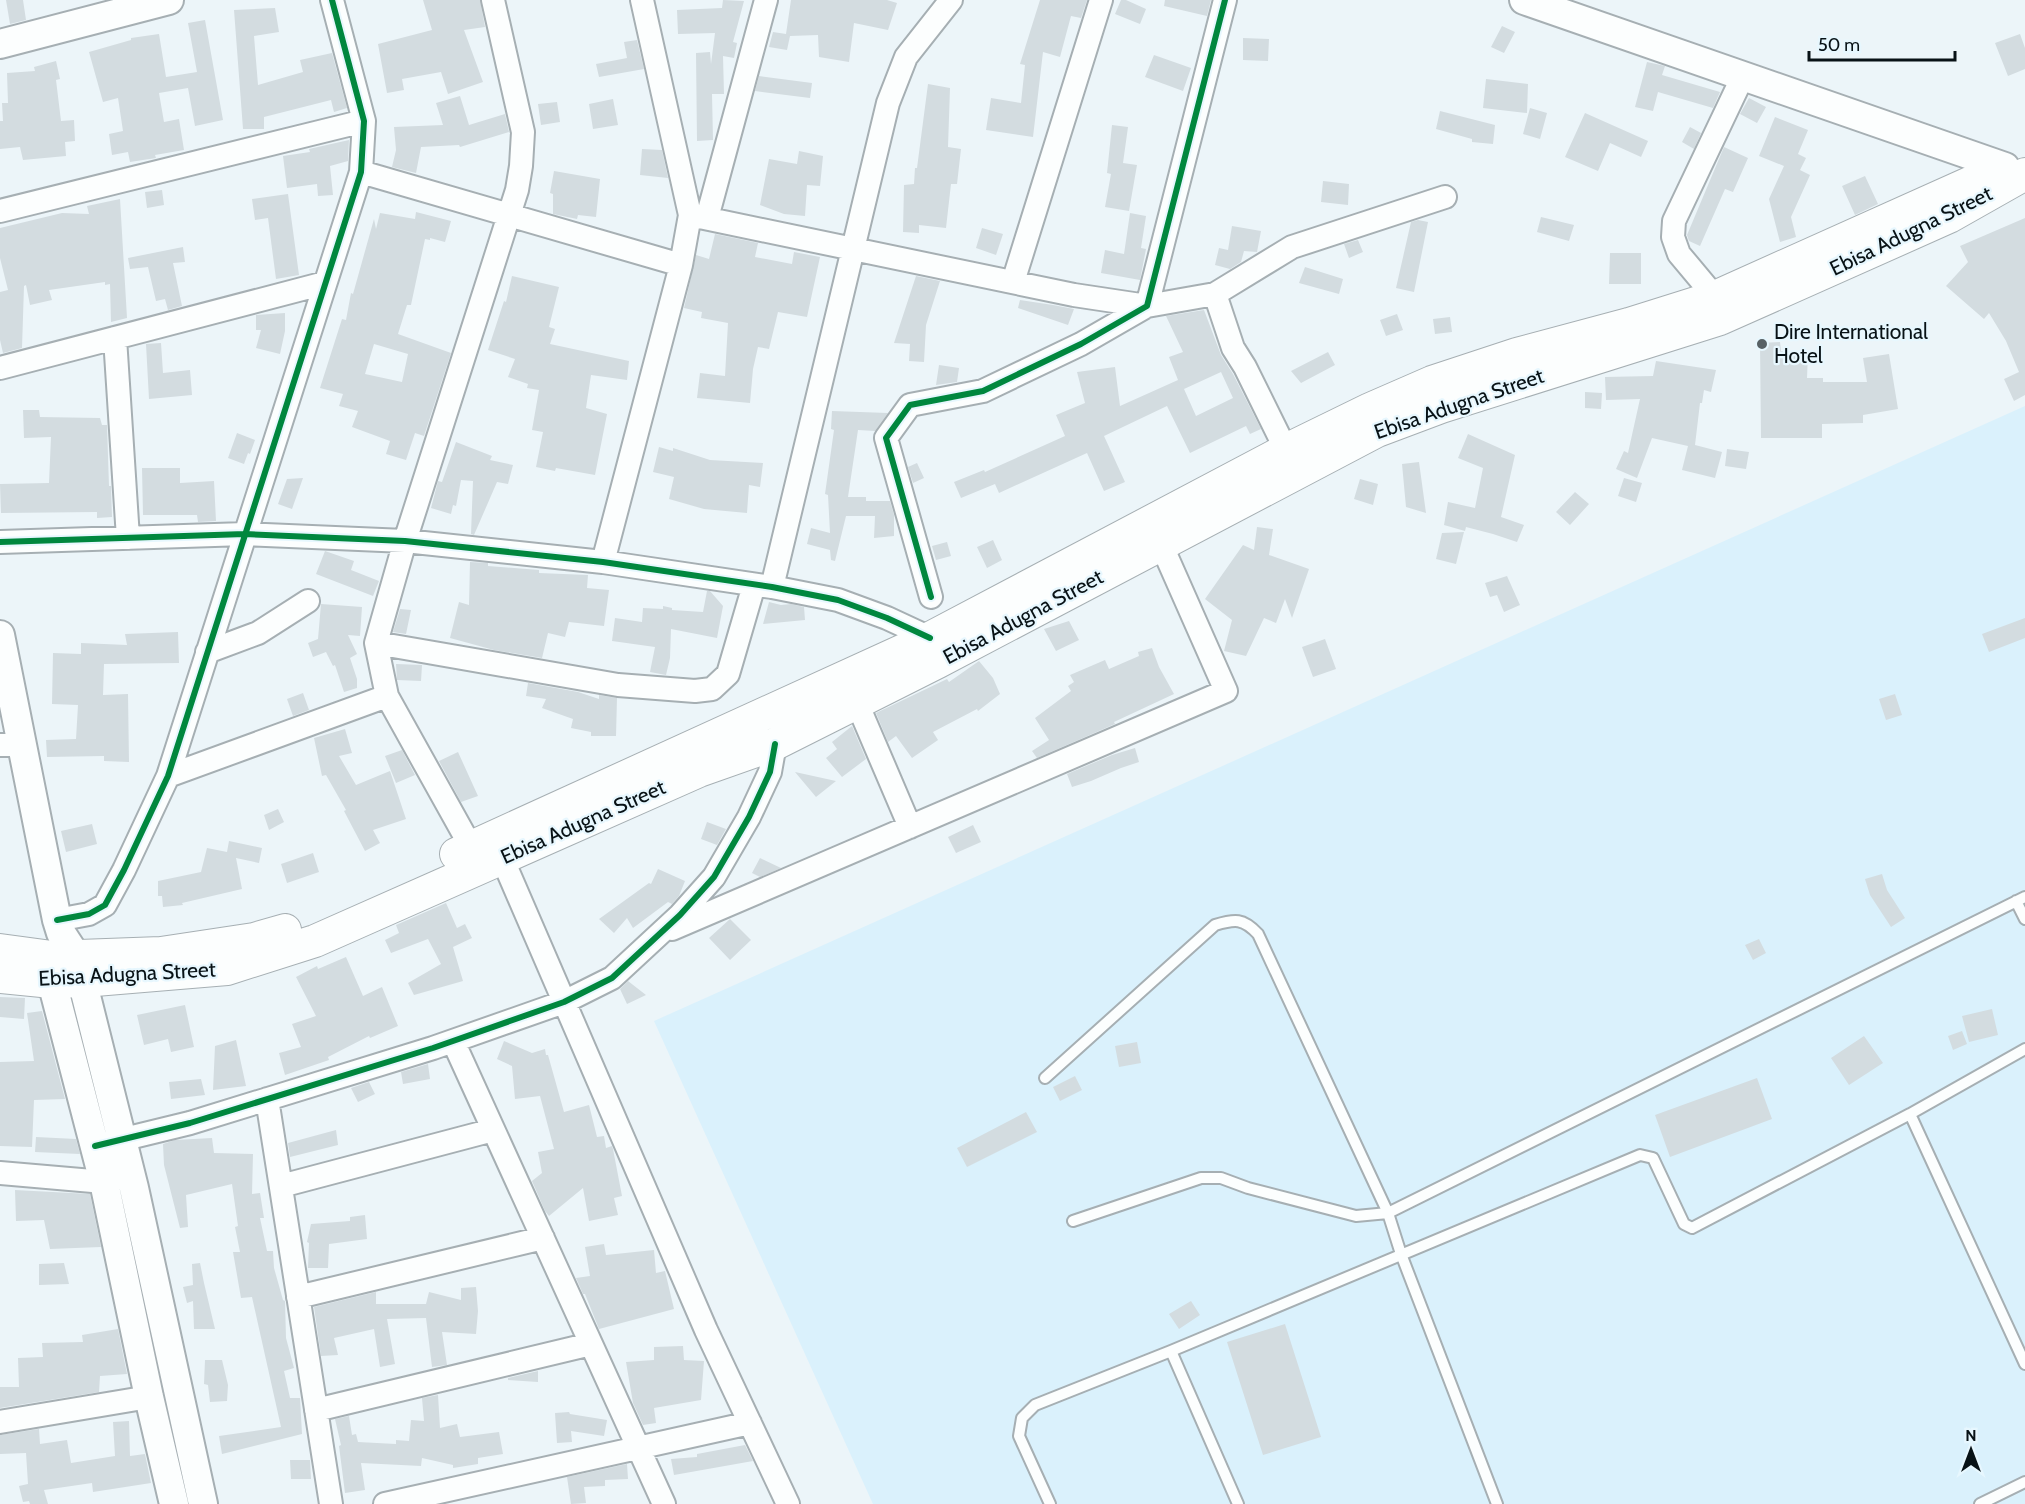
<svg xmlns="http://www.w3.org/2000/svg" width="2025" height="1504" font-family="Cabin,sans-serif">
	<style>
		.built { fill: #daf1fc }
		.building { fill: #d3dce0; fill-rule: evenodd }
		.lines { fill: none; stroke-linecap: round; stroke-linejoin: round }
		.service-casing { stroke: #a6afb3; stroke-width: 14 }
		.minor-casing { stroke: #a6afb3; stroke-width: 26 }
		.tertiary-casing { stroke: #a6afb3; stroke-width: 32 }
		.secondary-casing { stroke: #a6afb3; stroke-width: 34 }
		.service { stroke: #fcfefe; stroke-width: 10 }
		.minor { stroke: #fcfefe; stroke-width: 22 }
		.tertiary { stroke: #fcfefe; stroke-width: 28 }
		.secondary { stroke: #fcfefe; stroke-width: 32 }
		.cycleway-casing { stroke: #e7f7fe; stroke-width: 10 }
		.cycleway { stroke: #00873e; stroke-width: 6 }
		.poi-dot { fill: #586165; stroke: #e7f7fe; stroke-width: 2 }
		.labels { text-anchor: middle; stroke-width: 4.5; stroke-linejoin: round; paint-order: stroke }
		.street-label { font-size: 21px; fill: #081216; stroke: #e7f7fe }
		.poi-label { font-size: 21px; fill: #081216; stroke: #e7f7fe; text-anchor: start }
	</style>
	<rect width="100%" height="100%" fill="#ecf5f9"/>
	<path class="built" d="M2025,406V1504H873L654,1021Z"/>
	<path class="building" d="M6,0H23L26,20L10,24Z
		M423,0H480L485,27L464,30L483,82L448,94L441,72L402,79L404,90L387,93L378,44L432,30Z
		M723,0L744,1L733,42L737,43L734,58L723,56L724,94H712L713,140L697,141L696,53L710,52L711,64L715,33L678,34L677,10L722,8Z
		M791,0H887L897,3L888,30L854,23L849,62L819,57L818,35L790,36L787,50L769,47L773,32L786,34Z
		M1040,0H1087L1081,18L1071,16L1060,57L1043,52L1033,137L986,130L991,98L1021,103L1025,65L1020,64Z
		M1121,0H1126L1146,9L1140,24L1115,14Z
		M1165,0H1211L1207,16L1164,6Z
		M275,8L279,32L254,36L258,85L303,72L300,60L332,53L347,108L334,112L331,100L264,117V129H243L234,10Z
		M205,20L223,120L195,126L188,88L159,93L164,122L179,119L184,150L155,155L156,158L130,162L128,152L112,155L109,134L123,131L118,98L103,102L89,52L131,40V38L159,34L166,77L197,72L188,23Z
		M1502,26L1515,32L1504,53L1491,47Z
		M2020,34L2025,48V69L2008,76L1995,43Z
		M1243,38L1269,39L1268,61L1243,60Z
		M637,40L644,69L599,77L596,64L627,58L624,42Z
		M1154,55L1191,68L1183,91L1145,77Z
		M56,61L60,79L56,80L61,121L74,120L75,141L65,142L66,156L23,160L20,147L0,149V121H3L2,103H8L7,73L35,71L34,67Z
		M1647,62L1665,66L1662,75L1720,92L1713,108L1658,92L1653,111L1635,107Z
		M759,76L812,83L810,98L755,91Z
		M1486,79L1528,84L1527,113L1483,108Z
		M928,84L950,88L948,147L961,149L957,184H951L946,228L919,225V233L903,232L904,185L914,184L915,168H917Z
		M460,96L469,125L505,114L509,132L460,147L459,145L421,147L416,173L392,167L396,150L394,127L443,125L436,103Z
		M1749,98L1766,107L1757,123L1740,114Z
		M613,99L618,125L593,129L589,104Z
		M557,102L560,122L541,125L538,104Z
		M1530,108L1547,113L1540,139L1523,134Z
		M1440,111L1495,125L1493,144L1472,142V139L1436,129Z
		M1585,113L1648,141L1641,157L1610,143L1598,171L1565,157Z
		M1775,117L1808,130L1798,154L1806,158L1800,170L1810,175L1791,217L1796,237L1780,242L1769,199L1784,166L1759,156Z
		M1112,125L1128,127L1123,163L1137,165L1129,211L1105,207L1111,174L1107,173Z
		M1690,127L1701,133L1694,149L1682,142Z
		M349,140L348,161L330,166L333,195L318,196L317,184L287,188L283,156L310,152L309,149Z
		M1724,147L1748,158L1733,192L1725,189L1700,246L1689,241L1687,235Z
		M642,149L662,150L668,178L640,175Z
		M799,151L823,156L820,186L807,185L805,216L784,214L760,205L769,159L797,164Z
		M554,171L600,179L596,217L578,215L577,219L553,214V194L550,193Z
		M1865,176L1878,204L1855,215L1842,186Z
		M1323,181L1349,184L1348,205L1321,202Z
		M162,190L164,205L147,208L145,192Z
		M288,194L299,275L276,279L268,218L255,220L252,199Z
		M120,199L127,318L111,322L110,284L105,285V282L49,290L52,300L30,305L26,285L24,286L22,348L3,353L0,340V292L8,290L0,258V228L62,213L89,214L87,206Z
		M416,212L451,221L445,242L430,238V240L425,239L411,305H407L398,334L451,353L424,436L415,433L406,460L386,454L390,441L352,427L358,411L339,406L343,394L320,388L342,319L346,320L351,293L353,294L374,219L376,229L380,213L415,219ZM374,344L408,354L402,382L365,374Z
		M1130,213L1146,216L1141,248L1146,249L1140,280L1101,273L1105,250L1124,254Z
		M1541,217L1574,225L1569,241L1537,232Z
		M2025,218V395L2014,401L2004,379L2019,372L2006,341L1989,313L1984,319L1946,286L1968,262L1960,246Z
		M1418,220L1428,222L1414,292L1396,288L1411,222Z
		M1232,226L1261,231L1257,252L1244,251L1241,262L1230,269L1215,265L1219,248L1228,250Z
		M982,228L1003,234L996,255L976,248Z
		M715,234L758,243L755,257L792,264L794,252L820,257L807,317L778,312L769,349L758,347L753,369L750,403L697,398L700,373L725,376L728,323L701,318L702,312L684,308L696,255L709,259Z
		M1358,240L1363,252L1349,258L1344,244Z
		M183,247L185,262L173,263L182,306L168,310L165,299L156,301L148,267L130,269L128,258Z
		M1610,253H1641V284H1609Z
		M1305,267L1343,279L1339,294L1299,283Z
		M512,276L559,287L549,327L555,329L550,344L629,361L627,380L591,375L586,408L607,414L595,475L556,468L555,471L536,467L543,432L532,430L539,390L527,388L528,384L508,377L515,359L488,350L504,301L506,302Z
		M916,276L940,281L926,325L924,362L909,361L910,344L894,343Z
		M1020,300L1053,305L1074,309L1068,325L1018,308Z
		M1204,310L1221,355L1233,374L1261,429L1250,434L1246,426L1190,453L1167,406L1104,436L1125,482L1104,491L1087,453L999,493L995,484L961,498L954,482L984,470L985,472L1065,436L1056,415L1085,403L1077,372L1115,367L1120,406L1178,380L1169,357L1183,352L1166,316ZM1221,372L1233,398L1196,416L1184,389Z
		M285,313V331L280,354L256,348L261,330H256V315Z
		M1397,314L1403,330L1386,336L1380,320Z
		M1450,317L1452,332L1435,334L1433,319Z
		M1780,342L1781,351L1808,353L1807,378H1823V382H1867L1863,358L1889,354L1898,409L1863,415V423L1822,424V438H1761L1760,343Z
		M161,343L163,373L190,370L192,395L149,399L146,344Z
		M1328,352L1335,365L1301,383L1291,371Z
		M1656,361L1716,370L1711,392L1704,390L1702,403H1700L1695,445L1722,452L1715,478L1682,470L1688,446L1652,438L1637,478L1616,469L1624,451L1628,453L1640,399L1606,400L1605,377L1653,376Z
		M939,365L959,368L957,382L936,385Z
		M1585,392L1602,393L1601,409L1585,408Z
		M23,410H39L40,417L100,418L102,425H107L109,486H111L112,517L97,518V512L1,513L0,484L49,483L51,437L24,438Z
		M832,411L888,413L875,431L858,430L848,497H866V501H890L894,515V536L874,538L875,516H846L835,561L831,560L830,550L807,544L811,528L830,533L828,495L825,494L834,430L831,429Z
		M237,433L255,440L250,454L248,453L244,464L228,458Z
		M1468,434L1515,455L1501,517L1524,525L1517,542L1493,534L1466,527L1465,531L1444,525L1448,502L1475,508L1483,468L1458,458Z
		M456,442L492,456L490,460L513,465L508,484L497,482L474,535L471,534L473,481L461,480L456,506L453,505L451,514L431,508L438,481L442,482Z
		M659,447L673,451V448L710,460L763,463L760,487L749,485L747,513L704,509L669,499L674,477L653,472Z
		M1727,449L1749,452L1746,469L1725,466Z
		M1419,462L1426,513L1406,507L1402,464Z
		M917,463L924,478L913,483L908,467Z
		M142,468H180V483L214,481L216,521L198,522L197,515H143Z
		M303,478L292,509L278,504L287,479Z
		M1624,478L1642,483L1636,502L1618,496Z
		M1360,479L1378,484L1373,505L1354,499Z
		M1575,492L1589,504L1570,525L1556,512Z
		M1257,527L1273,529L1269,555L1309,569L1292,618L1285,599L1276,623L1264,618L1246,656L1224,651L1232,620L1205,599L1243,545L1254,550Z
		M1464,532L1456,564L1436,559L1442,533Z
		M993,540L1002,560L987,568L977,547Z
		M947,542L951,556L936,560L932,546Z
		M325,551L354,561L351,570L379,581L373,596L316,574Z
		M470,562L488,563V566L539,570V573L588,575L587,588L609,590L604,626L569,622L565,637L548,633L542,658L494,650L450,638L459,602L469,605Z
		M1507,576L1520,605L1504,612L1497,595L1490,597L1485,583Z
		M707,591H710L723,606L717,638L671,629L670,658L666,675L650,672L655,647L612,641L615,618L642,622L643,608L663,609V606L672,608V610L703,612Z
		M769,602L781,605L791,604L804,607L805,620L763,624Z
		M321,604L362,607L360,636L348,635L357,654L350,658L357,679V688L344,692L335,665L333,666L326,652L313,657L308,643L318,639Z
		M400,609L411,610L406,634L393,632Z
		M2025,618V638L1989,652L1982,634Z
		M1069,621L1079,640L1056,651L1044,629Z
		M178,632L179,663L104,664L103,695L128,694L129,762L104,761V756L47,757L46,740L76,739L78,705L52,704L53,653L81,654V643L127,645L125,634Z
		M1325,639L1336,669L1313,677L1302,647Z
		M1152,648L1159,667L1174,694L1114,722L1115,724L1037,758L1032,751L1049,740L1035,718L1071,691L1068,686L1074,682L1070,675L1105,660L1109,669L1139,656L1138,652Z
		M979,661L993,678L1000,694L978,711L977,709L933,732L938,740L912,758L896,736L888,742L876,713L947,679L949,682Z
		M396,664L422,665L421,681L397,680Z
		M528,683L578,692L599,699V695L617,698L616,736H591V732L571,728L573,719L542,708L546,699L526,696Z
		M303,693L309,710L293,716L287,699Z
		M1895,694L1902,715L1886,720L1879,699Z
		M852,726L866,759L842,777L826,758L837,749L832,742Z
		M345,729L352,753L339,756L356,785L390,771L406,819L373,830L380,843L365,851L344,811L346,810L326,775L322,776L314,738Z
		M1135,748L1139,762L1121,768L1091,781L1072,787L1067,774L1112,755Z
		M402,750L415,775L396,783L385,756Z
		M458,752L478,796L461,802L439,761Z
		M795,772L836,781L816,797Z
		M278,809L284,822L269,830L264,815Z
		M707,822L726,829L717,845L701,839Z
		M92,824L97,844L66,852L61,831Z
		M973,825L981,842L956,853L948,837Z
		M229,841L262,848L259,863L236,858L242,889L182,903L183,905L163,907L162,896H158V881L201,872L207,848L227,852Z
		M313,853L319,872L287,883L281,864Z
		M760,858L781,868L760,877L752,873Z
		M658,869L685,881L679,896L672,904L668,902L633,928L627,918L614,933L599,919L649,883L651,884Z
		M1882,874L1887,890L1905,918L1891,927L1870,895L1865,879Z
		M446,903L457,928L465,924L472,938L453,947L463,981L414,995L408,983L441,964L428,939L391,953L385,940L399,933L396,925Z
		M730,919L751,940L730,960L709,938Z
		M1759,939L1766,953L1753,960L1745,945Z
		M346,957L363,996L382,987L398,1026L370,1038L369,1036L328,1057L329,1060L285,1075L279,1053L301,1047L292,1024L316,1016L296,977L317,966L318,969Z
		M628,981L646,995L627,1004L620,989Z
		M0,997L25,998L24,1019L0,1017Z
		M185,1005L194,1047L171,1052L168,1039L144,1045L137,1015Z
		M1992,1009L1998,1035L1969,1042L1962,1016Z
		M42,1011L65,1099L34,1100L32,1147L0,1146V1062L34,1061L27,1013Z
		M1962,1031L1967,1044L1953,1050L1948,1036Z
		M1864,1036L1883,1063L1849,1085L1831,1058Z
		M236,1040L246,1086L213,1090L215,1046Z
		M504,1041L532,1053L545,1049L546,1055H548L564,1112L589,1105L597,1137L604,1136L606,1148L612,1146L613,1149L622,1196L614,1198L618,1215L589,1221L583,1188L549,1216L545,1211L532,1181L542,1173L538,1152L554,1149L540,1096L515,1099L512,1066L497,1059Z
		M1137,1042L1141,1063L1119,1067L1115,1046Z
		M428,1064L430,1079L403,1084L401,1072Z
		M1075,1076L1082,1090L1060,1101L1053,1087Z
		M1757,1078L1772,1119L1670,1157L1655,1115Z
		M201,1079L205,1095L171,1099L169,1082Z
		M369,1082L375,1094L358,1102L351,1088Z
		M1026,1112L1037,1132L967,1167L957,1148Z
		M336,1130L338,1145L290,1157L288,1143Z
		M36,1137L76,1139L80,1154L35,1152Z
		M212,1138L214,1153L253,1154L252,1194L260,1193L264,1218H260L267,1251H273L274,1268L283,1300L285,1301L286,1338L294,1368L284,1371L290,1398H300L302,1434L222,1454L219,1436L281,1427L252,1297L241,1298L233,1252H240L235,1227L238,1226L232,1184L186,1195L188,1227L180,1228L164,1165L163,1144L175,1140Z
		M15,1190L90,1194L101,1247L50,1249L44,1220L16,1221Z
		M365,1215L367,1239L329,1244L328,1268H308L309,1243L307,1242L311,1224L350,1221V1217Z
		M604,1244L606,1255L654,1250L656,1273L665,1271L674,1309L599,1329L585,1294H583L576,1278L590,1276L585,1247Z
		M64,1263L69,1284L39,1285V1264Z
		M200,1263L204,1283L215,1329H194L193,1301L187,1303L183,1287L193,1285L192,1264Z
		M476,1287L478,1311L476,1334L442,1332L447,1365L432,1367L426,1318L387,1319L395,1364L380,1367L374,1329L334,1338L338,1355L321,1356L314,1307L376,1292V1304H426L429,1292L461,1300V1288Z
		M1191,1301L1200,1315L1179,1329L1169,1314Z
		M1285,1324L1321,1437L1263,1455L1227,1342Z
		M118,1329L127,1374L100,1376L99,1392L0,1408V1387H19L18,1358L43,1357L42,1343L83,1342L82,1335Z
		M683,1346L684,1360L704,1361L701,1400L654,1408L656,1423L643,1425L633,1403L626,1362L654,1360V1347Z
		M205,1360H222L228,1385L227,1401L210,1402L208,1385L204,1384Z
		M538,1371V1382L508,1380V1378Z
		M438,1395L440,1428L457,1424L460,1437L499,1432L503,1454L478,1458V1464L453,1468V1465L422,1458L421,1466L361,1463L365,1490L345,1493L339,1446L341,1445L335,1419L349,1416L352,1435L356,1434L358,1442L396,1444V1440L409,1441L411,1420L424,1421L422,1398Z
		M569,1412L570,1414L607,1420L604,1436L571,1431L572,1442L557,1443L555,1413Z
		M129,1421L130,1456L145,1454L151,1483L93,1492L92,1483L44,1490L48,1504H30L29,1501L23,1502L19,1486L28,1484L26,1453L0,1454V1435L39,1429L40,1444L67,1440L71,1463L115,1456L113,1422Z
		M745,1445L753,1461L674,1475L671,1459L697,1457V1454Z
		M290,1460H310L311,1479H291Z
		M627,1464L628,1479L605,1480V1486L584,1487L586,1503L571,1504L567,1477Z"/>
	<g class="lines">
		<g class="service-casing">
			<path id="service" d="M2016,901L2025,919
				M1045,1078L1215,925C1235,919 1243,918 1258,934L1388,1213L1401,1254L1497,1504
				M1910,1114L2025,1364
				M1073,1221L1201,1178H1221L1248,1188L1356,1216L1388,1213L2025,897
				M1171,1351L1238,1504
				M1050,1504L1019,1436L1022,1418L1035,1405L1171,1351L1640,1155L1653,1158L1684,1224L1692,1228L1910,1114L2025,1049
				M1980,1504L2025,1482"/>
		</g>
		<g class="minor-casing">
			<path id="minor" d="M361,172L681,265
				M0,211L364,121
				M690,215L1074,295L1147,306L1215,294L1233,348L1245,367L1286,450
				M707,218L766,0
				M1013,282L1101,0
				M1215,294L1292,247L1445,197
				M1715,297L1679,254L1673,237L1674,221L1743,76
				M115,338L128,538
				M0,368L325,283
				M0,542L245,534L405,541L603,562L772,587L838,600L887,618L930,638
				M603,562L681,265L690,215L642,0
				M772,587L888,103L906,57L951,0
				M931,597L886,438L910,405L983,391L1081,344L1147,306L1225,0
				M376,643L618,685L695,691L712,689L728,674L754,585
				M207,652L258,633L308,601
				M857,703L910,827
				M0,745H22
				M168,776L387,696
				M496,844L706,1330L788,1504
				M471,847L387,696L376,643L405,541L517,190L521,166L523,132L493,0
				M57,920L89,914L105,905L124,870L168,776L361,172L364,121L332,0
				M672,929L1226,691L1161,544
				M453,1041L664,1504
				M267,1099L331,1504
				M108,1143L190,1123L433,1048L564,1002L612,978L680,915L714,877L749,817L770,772L775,744
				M0,1173L104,1182
				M281,1186L493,1130
				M298,1297L543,1238
				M316,1410L591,1344
				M0,1422L149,1397
				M385,1504L750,1423"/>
		</g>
		<g class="tertiary-casing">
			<path id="tertiary" d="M1524,0L2005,167
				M0,44L169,0
				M0,635L57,920L61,933L76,956L134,1188L203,1504
				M52,961V982L104,1182L149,1397L174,1504"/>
		</g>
		<g class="secondary-casing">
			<path id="secondary" d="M456,854L930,638L1286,450L1370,409L1432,382L1517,354L1629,324L1715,297L1976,180
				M0,950L52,957L161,953L254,939L285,930
				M0,977L52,982L83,981L227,969L315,941L699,771L775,744L938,662L1377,431L1441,407L1720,319L1949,217L2025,174"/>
		</g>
		<use href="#service" class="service"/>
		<use href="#minor" class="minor"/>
		<use href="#tertiary" class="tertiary"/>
		<use href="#secondary" class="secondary"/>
		<g class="cycleway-casing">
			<path id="cycleway" d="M0,542L245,534L405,541L603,562L772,587L838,600L887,618L930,638
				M931,597L886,438L910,405L983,391L1081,344L1147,306L1225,0
				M57,920L89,914L105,905L124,870L168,776L361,172L364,121L332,0
				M95,1146L190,1123L433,1048L564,1002L612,978L680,915L714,877L749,817L770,772L775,744"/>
		</g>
		<use href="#cycleway" class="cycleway"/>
	</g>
	<circle class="poi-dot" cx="1762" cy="344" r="6"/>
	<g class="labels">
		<g class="street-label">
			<text transform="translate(1911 231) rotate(-26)" y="7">Ebisa Adugna Street</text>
			<text transform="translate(1459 404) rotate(-19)" y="7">Ebisa Adugna Street</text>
			<text transform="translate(1023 617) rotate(-28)" y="7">Ebisa Adugna Street</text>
			<text transform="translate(583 822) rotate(-24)" y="7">Ebisa Adugna Street</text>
			<text transform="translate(127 974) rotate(-3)" y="7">Ebisa Adugna Street</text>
		</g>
		<g class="poi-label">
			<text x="1774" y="339">Dire International<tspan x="1774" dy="24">Hotel</tspan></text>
		</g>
	</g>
	<g transform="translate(1971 1450)" stroke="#e7f7fe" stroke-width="4.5" paint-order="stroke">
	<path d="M0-4.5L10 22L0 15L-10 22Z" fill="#081216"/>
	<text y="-9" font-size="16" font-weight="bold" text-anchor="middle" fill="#081216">N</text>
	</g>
	<path d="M1809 51v9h146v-9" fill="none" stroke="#081216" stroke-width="3"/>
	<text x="1818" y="51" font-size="18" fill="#081216" stroke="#e7f7fe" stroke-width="4.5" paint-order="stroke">50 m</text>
</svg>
